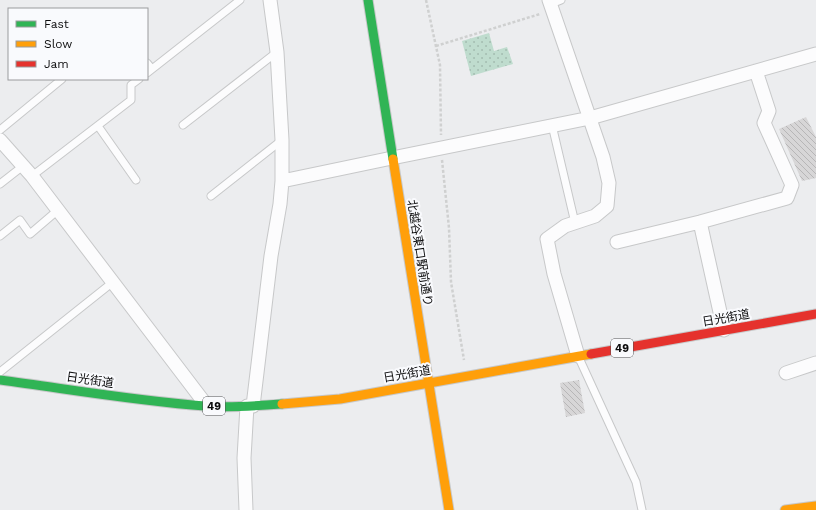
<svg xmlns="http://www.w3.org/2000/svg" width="816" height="510" font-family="'Work Sans','Noto Sans JP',sans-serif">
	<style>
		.grass { fill: url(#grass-dots) }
		.building { fill: url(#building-back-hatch) }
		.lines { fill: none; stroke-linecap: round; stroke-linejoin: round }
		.lane-casing { stroke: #c7c8c9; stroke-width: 9 }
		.street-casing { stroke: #c7c8c9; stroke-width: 15 }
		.fast-casing { stroke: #c7c8c9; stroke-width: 11 }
		.slow-casing { stroke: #c7c8c9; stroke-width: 11 }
		.jam-casing { stroke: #c7c8c9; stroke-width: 11 }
		.path { stroke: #cfd0d0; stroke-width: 2.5; stroke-dasharray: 3 2; stroke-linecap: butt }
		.lane { stroke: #fcfcfd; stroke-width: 7 }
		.street { stroke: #fcfcfd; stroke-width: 13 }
		.fast { stroke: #30b455; stroke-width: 9 }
		.slow { stroke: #ff9f0a; stroke-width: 9 }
		.jam { stroke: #e5322d; stroke-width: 9 }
		.labels { text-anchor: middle; stroke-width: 4; stroke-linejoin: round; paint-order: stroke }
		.shield { fill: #f9fafd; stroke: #535355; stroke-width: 1 }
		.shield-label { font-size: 11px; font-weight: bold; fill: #0c0c0d }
		.street-label { font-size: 12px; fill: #0c0c0d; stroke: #f9fafd }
	</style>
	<defs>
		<pattern id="grass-dots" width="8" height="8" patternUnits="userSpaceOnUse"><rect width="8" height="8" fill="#bfdcce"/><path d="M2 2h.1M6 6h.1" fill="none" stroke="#a3bcb0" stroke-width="1.8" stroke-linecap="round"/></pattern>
		<pattern id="building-back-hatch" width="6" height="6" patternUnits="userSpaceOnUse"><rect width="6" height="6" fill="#d7d6d7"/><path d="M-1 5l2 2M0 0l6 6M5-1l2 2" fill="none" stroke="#b7b6b7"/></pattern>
	</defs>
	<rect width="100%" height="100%" fill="#ecedef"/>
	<path class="grass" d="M489,33L494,51L507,47L513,64L471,76L462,41Z"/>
	<path class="building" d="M806,117L816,137V178L802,181L779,129Z
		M579,380L585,413L566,417L560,383Z"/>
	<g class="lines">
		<g class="lane-casing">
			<path id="lane" d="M551,4L561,0
				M147,63L152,69
				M147,73L240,0
				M183,125L277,52
				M552,125L575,223
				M98,126L136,180
				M0,130L62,79
				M32,176L131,100V85L139,79
				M0,184L23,166
				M211,196L282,140
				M0,236L20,220L30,234L58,210
				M579,358L636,482L642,510
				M0,372L113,282"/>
		</g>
		<g class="street-casing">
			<path id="street" d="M549,0L603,157L609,183L607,206L595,216L565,226L547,239L554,274L578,356
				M0,140L32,176L207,406
				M282,181L392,158L590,118L816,54
				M700,222L724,330
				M617,242L700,222L787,198L792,185L764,123L769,111L756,71
				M786,373L816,363
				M253,406L271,256L280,204L282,181V140L277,52L270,0
				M246,510L244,458L247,406"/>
		</g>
		<g class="fast-casing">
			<path id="fast" d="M368,0L393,159
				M0,380C68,389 137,401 205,406C231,408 256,406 282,404"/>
		</g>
		<g class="slow-casing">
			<path id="slow" d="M393,159L449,510
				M282,404L340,399L591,354
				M785,510L816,506"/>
		</g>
		<g class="jam-casing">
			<path id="jam" d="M591,354L816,314"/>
		</g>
		<path class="path" d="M426,0L440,65L441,135
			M436,46L540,14
			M442,160L449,228L451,282L464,360"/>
		<use href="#lane" class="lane"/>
		<use href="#street" class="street"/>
		<use href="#fast" class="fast"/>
		<use href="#slow" class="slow"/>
		<use href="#jam" class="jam"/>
	</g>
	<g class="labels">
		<g class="shield">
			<rect x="611" y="339" width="22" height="18" rx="3"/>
			<rect x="203" y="397" width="22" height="18" rx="3"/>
		</g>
		<g class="shield-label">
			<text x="622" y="352">49</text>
			<text x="214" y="410">49</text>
		</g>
		<g class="street-label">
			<text transform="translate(420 253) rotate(81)" y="4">北越谷東口駅前通り</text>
			<text transform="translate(726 318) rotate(-10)" y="4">日光街道</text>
			<text transform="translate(407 374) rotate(-10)" y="4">日光街道</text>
			<text transform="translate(90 380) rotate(8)" y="4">日光街道</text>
		</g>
	</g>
	<rect x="8" y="8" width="140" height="72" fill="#f9fafd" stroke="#9a9b9d"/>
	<rect x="16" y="21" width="20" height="6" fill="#30b455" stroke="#9a9b9d"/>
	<text x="44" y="28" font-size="12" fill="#0c0c0d">Fast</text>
	<rect x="16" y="41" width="20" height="6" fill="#ff9f0a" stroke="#9a9b9d"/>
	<text x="44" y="48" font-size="12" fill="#0c0c0d">Slow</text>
	<rect x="16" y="61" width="20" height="6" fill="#e5322d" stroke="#9a9b9d"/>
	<text x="44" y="68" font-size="12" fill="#0c0c0d">Jam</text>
</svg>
